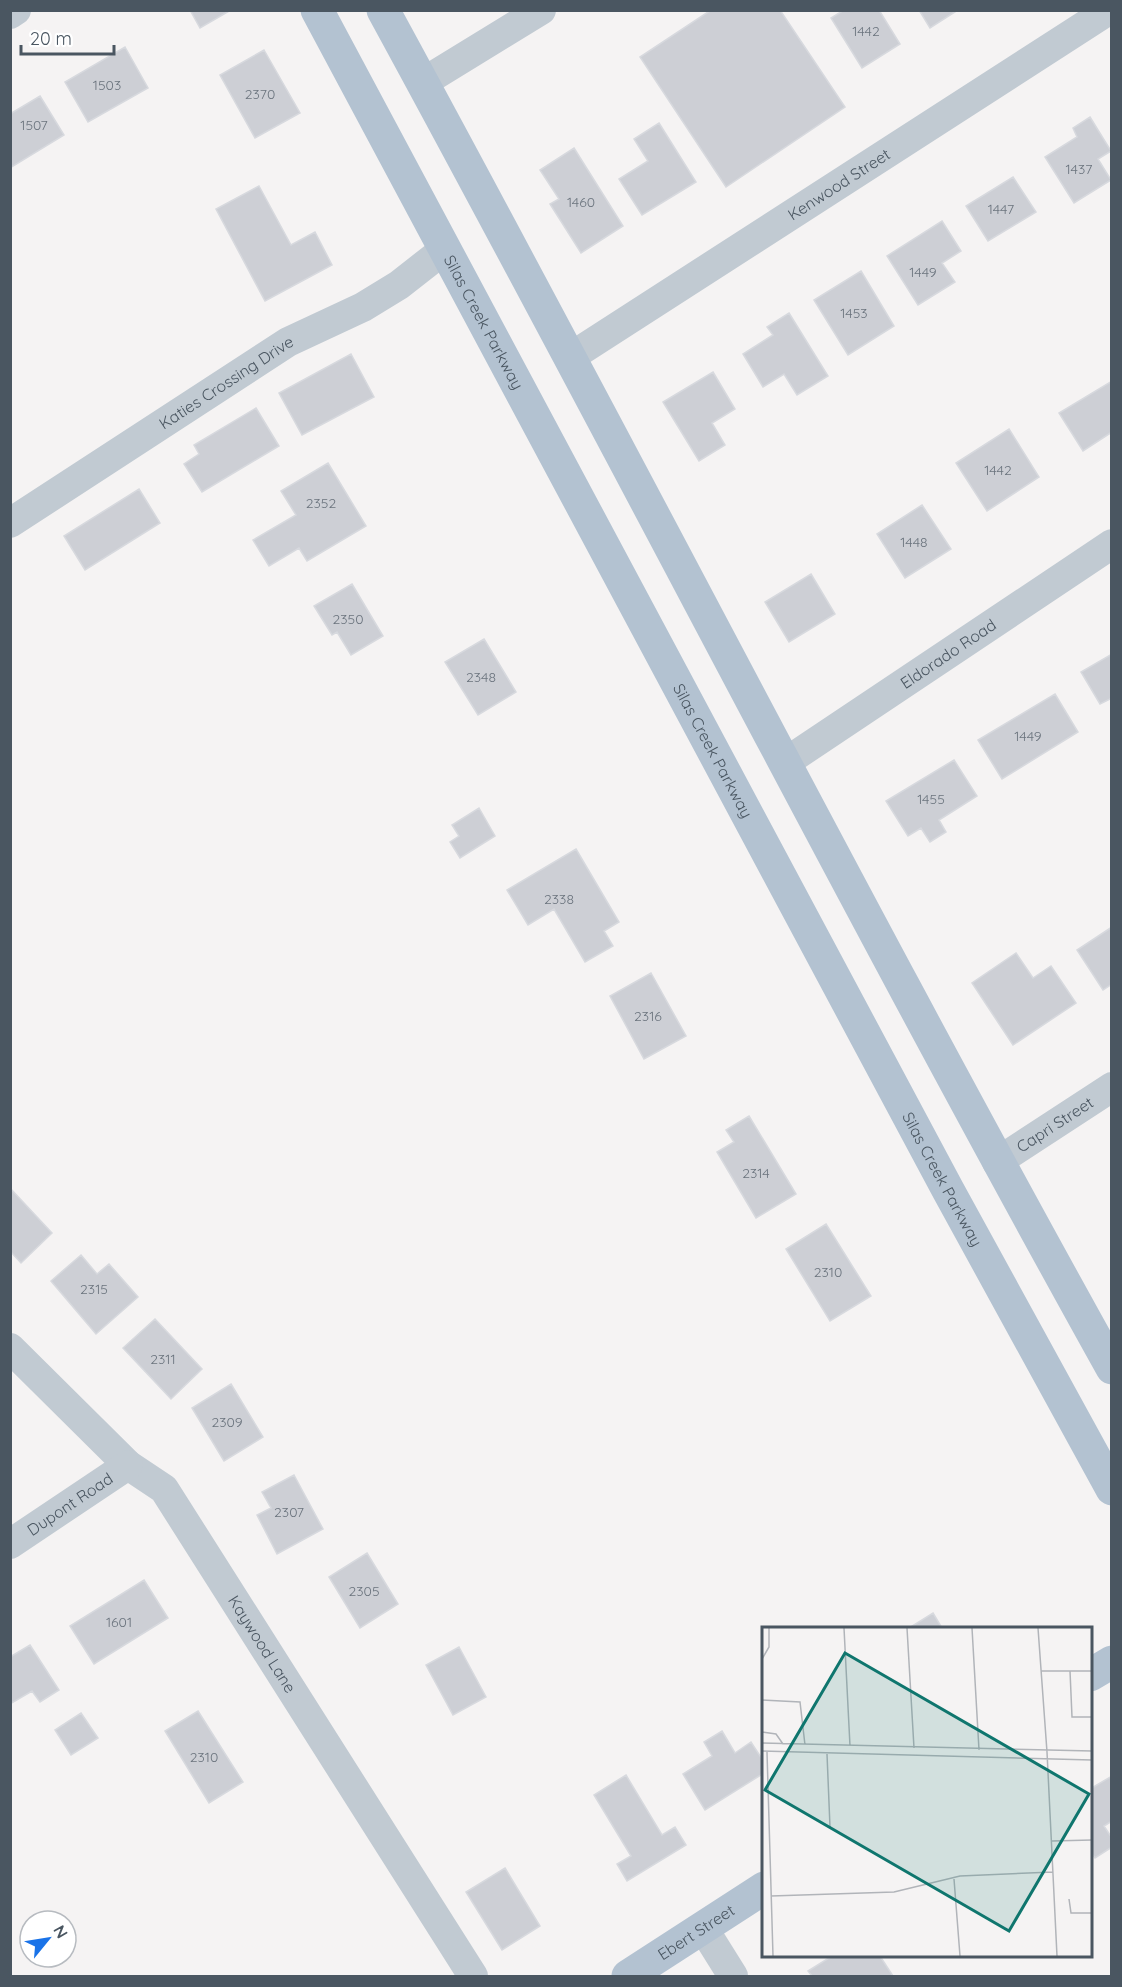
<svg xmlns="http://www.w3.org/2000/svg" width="1122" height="1987" font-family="Quicksand,sans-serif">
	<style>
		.building { fill: #cdcfd5; stroke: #d7d9de; stroke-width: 1.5 }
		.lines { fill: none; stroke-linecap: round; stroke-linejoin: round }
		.minor { stroke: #c1cad2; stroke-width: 30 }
		.major { stroke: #b3c2d1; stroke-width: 33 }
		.labels { text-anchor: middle; stroke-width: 4.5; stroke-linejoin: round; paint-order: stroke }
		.number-label { font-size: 14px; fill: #6b747e }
		.street-label { font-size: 16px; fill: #4a5661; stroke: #fff }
		.inset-road { fill: none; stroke: #b1b4b9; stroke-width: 1.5 }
		.view { fill: #0f766e; fill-opacity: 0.15; stroke: #0f766e; stroke-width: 3 }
		.inset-edge { fill: none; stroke: #4a5661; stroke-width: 3 }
	</style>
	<rect width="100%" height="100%" fill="#f5f3f3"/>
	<path class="building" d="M190,10H231L200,28Z
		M711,10H780L845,107L726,187L640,57Z
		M844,10H879L900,44L862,68L831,18Z
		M919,10H958L930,28Z
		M125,47L148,88L88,122L65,82Z
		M264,50L300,113L255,138L220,75Z
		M40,96L64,135L10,168V114Z
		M1090,117L1111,151L1098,159L1111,180L1074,203L1045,157L1077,137L1073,128Z
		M659,123L696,182L642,215L619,179L648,161L634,139Z
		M574,148L623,226L581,253L550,204L559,199L540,170Z
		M1013,177L1036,212L988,241L966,206Z
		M259,186L291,245L315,232L332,265L265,301L216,209Z
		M942,221L961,251L942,263L955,282L918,305L887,256Z
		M861,271L894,326L848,355L814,300Z
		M789,313L828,376L797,395L784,374L763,387L743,354L773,335L767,327Z
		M351,354L374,397L302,435L279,393Z
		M713,372L735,409L712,423L725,445L699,461L663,402Z
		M1112,381V432L1083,451L1059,413Z
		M256,408L279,446L202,492L184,464L199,454L194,445Z
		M1009,429L1039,477L987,511L956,463Z
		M328,463L366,526L307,561L299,548L269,566L253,540L296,515L281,491Z
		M139,489L160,523L85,570L64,536Z
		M922,505L951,549L905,578L877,534Z
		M811,574L835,614L789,642L765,602Z
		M352,584L383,636L351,655L337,632L332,635L314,606Z
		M484,639L516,692L478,715L445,662Z
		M1112,654V698L1100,704L1081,672Z
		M1055,694L1078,732L1002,779L978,740Z
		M954,760L977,796L939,820L946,832L930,842L921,828L908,836L886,801Z
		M479,808L495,836L460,858L450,842L459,836L452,825Z
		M576,849L619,922L604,931L613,946L585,962L554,909L528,925L507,890Z
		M1112,927V984L1103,990L1077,950Z
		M1016,953L1033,978L1051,966L1076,1003L1013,1045L972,983Z
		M651,973L686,1036L644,1059L610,996Z
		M749,1116L796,1194L756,1218L717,1152L734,1142L726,1130Z
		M10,1188L52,1233L21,1263L10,1251Z
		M826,1224L871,1296L830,1321L786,1249Z
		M81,1255L97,1274L109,1264L138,1297L96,1334L51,1281Z
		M155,1319L202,1369L171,1399L123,1348Z
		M231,1384L263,1437L224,1461L192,1408Z
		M294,1475L323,1529L277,1554L257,1515L271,1508L262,1492Z
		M367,1553L398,1604L360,1628L329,1577Z
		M144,1580L168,1618L94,1664L70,1626Z
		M933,1613L942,1628H909Z
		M30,1645L59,1690L40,1702L32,1691L10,1704V1657Z
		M459,1647L486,1697L453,1715L426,1665Z
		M198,1711L243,1782L209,1803L165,1731Z
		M81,1713L98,1738L71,1755L55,1730Z
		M722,1731L735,1753L751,1742L764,1762V1773L705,1810L683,1774L712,1756L704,1742Z
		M626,1775L662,1835L675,1827L686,1845L627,1881L617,1864L631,1856L594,1795Z
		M1112,1776V1821L1104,1826L1112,1838V1847L1095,1858L1090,1851V1789Z
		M505,1868L540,1926L502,1950L466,1892Z
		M832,1956H880L893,1976H812L808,1971Z"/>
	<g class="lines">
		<g class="minor">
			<path d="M10,14L16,10"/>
			<path d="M422,83L541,10"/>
			<path id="s1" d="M569,358L1109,10"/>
			<path id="s2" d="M10,523L288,342L363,307L399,285L445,249"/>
			<path id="s3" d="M786,762L1112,544"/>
			<path id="s4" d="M997,1162L1112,1087"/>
			<path id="s5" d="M10,1348L128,1465L164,1489L473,1976"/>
			<path id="s6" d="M10,1544L128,1465"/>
			<path d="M703,1928L733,1976"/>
		</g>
		<g class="major">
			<path id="s7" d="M317,10L948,1190L1112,1489"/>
			<path d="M383,10C629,461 862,919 1112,1368"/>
			<path d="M1090,1675L1112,1662"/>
			<path id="s8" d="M628,1976L764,1888"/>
		</g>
	</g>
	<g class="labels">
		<g class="number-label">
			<text x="866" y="36">1442</text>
			<text x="107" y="90">1503</text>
			<text x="260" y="99">2370</text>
			<text x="34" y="130">1507</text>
			<text x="1079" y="174">1437</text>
			<text x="581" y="207">1460</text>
			<text x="1001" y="214">1447</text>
			<text x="923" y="277">1449</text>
			<text x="854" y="318">1453</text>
			<text x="998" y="475">1442</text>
			<text x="321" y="508">2352</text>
			<text x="914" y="547">1448</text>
			<text x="348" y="624">2350</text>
			<text x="481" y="682">2348</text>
			<text x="1028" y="741">1449</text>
			<text x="931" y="804">1455</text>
			<text x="559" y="904">2338</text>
			<text x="648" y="1021">2316</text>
			<text x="756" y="1178">2314</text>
			<text x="828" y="1277">2310</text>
			<text x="94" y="1294">2315</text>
			<text x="163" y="1364">2311</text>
			<text x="227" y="1427">2309</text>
			<text x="289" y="1517">2307</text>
			<text x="364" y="1596">2305</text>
			<text x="119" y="1627">1601</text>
			<text x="204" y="1762">2310</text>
		</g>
		<g class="street-label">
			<text dy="6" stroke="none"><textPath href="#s1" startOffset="321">Kenwood Street</textPath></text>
			<text dy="6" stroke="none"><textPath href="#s7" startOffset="354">Silas Creek Parkway</textPath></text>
			<text dy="6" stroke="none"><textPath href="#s2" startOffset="258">Katies Crossing Drive</textPath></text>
			<text dy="6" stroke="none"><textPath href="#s3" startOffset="195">Eldorado Road</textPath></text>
			<text dy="6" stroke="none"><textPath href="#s7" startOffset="840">Silas Creek Parkway</textPath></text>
			<text dy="6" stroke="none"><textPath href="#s4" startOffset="69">Capri Street</textPath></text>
			<text dy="6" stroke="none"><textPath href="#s7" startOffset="1326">Silas Creek Parkway</textPath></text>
			<text dy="6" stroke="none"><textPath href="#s6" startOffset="72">Dupont Road</textPath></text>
			<text dy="6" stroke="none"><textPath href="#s5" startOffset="393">Kaywood Lane</textPath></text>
			<text dy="6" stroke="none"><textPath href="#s8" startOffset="81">Ebert Street</textPath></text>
		</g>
	</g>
	<g transform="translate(762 1627)">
		<rect width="330" height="330" fill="#f5f3f3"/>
		<path class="inset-road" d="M82,1L88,119M145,1L152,121M210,1L217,123M276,1L285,125M0,32L7,20V1M279,44H330M308,44L310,90H330M0,73L38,75L43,118M0,105L14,107L21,117M0,116L330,124M0,124L330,133M5,125L11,329M285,125L295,329M65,127L68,200M290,214L330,213M192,252L198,329M9,269L132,265L198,249L291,245M307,272L309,286H330"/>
		<path class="view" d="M83,26L327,167L247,304L3,163Z"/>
		<rect width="330" height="330" class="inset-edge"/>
	</g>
	<rect width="1122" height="1987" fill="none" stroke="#4a5661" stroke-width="24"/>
	<g transform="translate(48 1939) rotate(60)"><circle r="28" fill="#ffffff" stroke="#b7bbc0" stroke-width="1.5"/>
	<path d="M0-4.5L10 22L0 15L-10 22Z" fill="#1a73e8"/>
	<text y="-9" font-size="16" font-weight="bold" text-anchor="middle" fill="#4a5661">N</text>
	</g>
	<path d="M21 45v9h93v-9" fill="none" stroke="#4a5661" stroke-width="3"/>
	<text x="30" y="45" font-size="18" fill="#4a5661" stroke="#ffffff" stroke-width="4.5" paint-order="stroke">20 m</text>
</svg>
